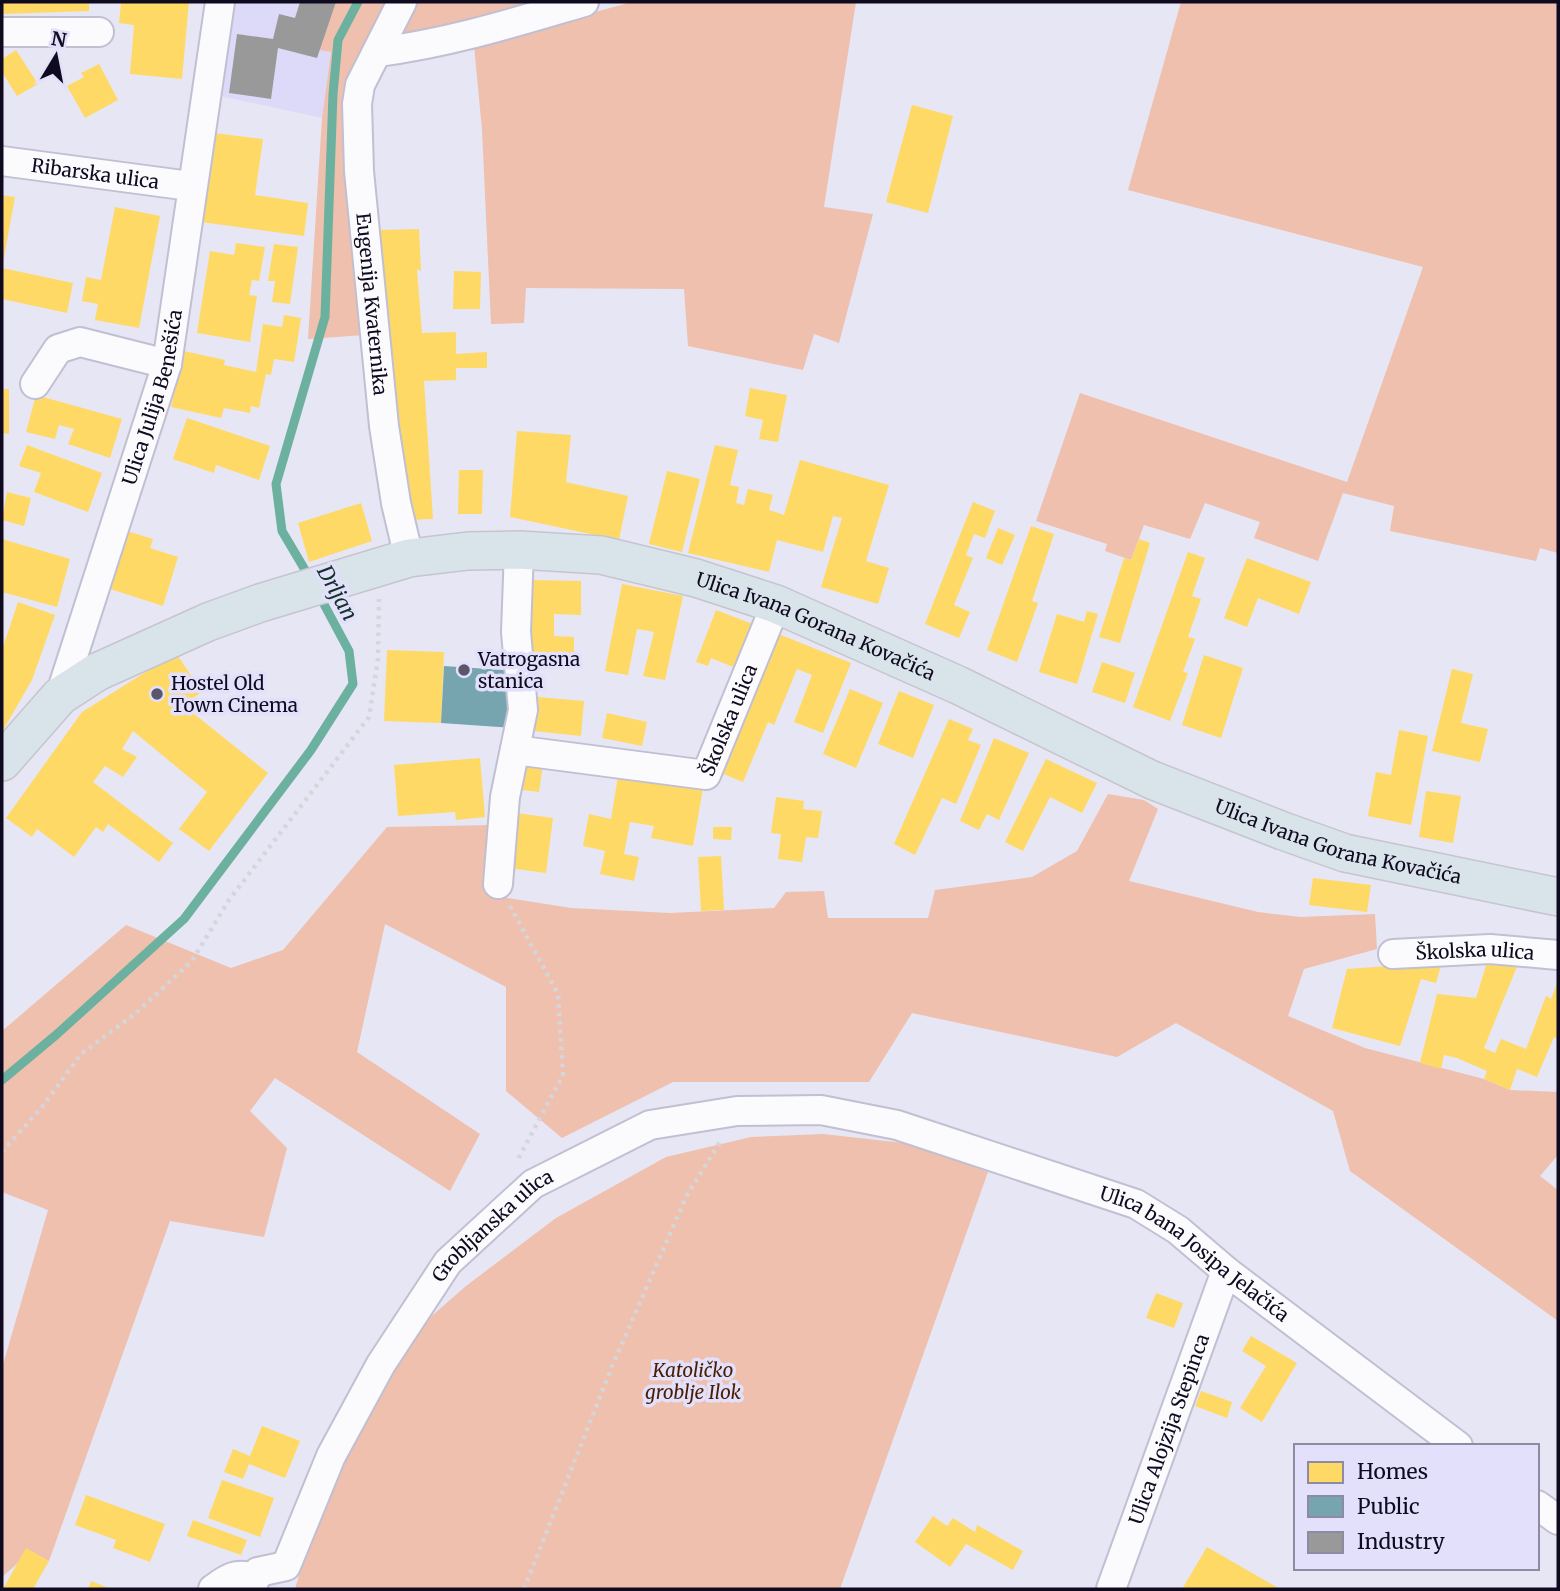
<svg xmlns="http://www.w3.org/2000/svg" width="1560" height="1591" font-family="Merriweather,serif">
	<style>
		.built { fill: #dddaf9 }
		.green { fill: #eec0ad }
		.homes { fill: #ffd966 }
		.public { fill: #76a5af }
		.industry { fill: #999 }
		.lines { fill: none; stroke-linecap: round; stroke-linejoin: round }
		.stream { stroke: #6cb0a0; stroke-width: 9 }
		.minor-casing { stroke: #c1bfd2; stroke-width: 32 }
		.major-casing { stroke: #c6c5ce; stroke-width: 40 }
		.path { stroke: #d6d5db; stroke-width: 4.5; stroke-dasharray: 3.5 5; stroke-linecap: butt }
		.minor { stroke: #fbfbfe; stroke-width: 28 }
		.major { stroke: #d9e3ea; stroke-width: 37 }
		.poi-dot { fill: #5b576b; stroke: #e2e0fb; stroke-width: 2.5 }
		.labels { text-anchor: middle; stroke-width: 7; stroke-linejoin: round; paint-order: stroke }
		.street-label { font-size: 19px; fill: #0f0a20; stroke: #e2e0fb }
		.poi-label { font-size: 19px; fill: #0f0a20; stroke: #e2e0fb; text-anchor: start }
		.park-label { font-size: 19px; font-style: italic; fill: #491d00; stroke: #e2e0fb }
		.water-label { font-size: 21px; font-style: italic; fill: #143128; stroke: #e2e0fb }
	</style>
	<rect width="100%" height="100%" fill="#e7e6f5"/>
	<path class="built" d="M235,2H336L320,50L331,52L322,118L220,96Z"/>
	<path class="green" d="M336,2H392L371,48L364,335L308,339L322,118L331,52L319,50Z
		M412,2H561L394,42Z
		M632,2H856L824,207L873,214L839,343L814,334L803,370L688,346L684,289L526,288L524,323L491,324L482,130L474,45Z
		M1181,2H1558V553L1540,548L1536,561L1390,531L1394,506L1343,493L1318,561L1254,538L1260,522L1205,503L1190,539L1144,525L1131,560L1105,551L1107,544L1036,521L1080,393L1347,482L1423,267L1128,190Z
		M1108,794L1144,800L1158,809L1129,881L1258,912L1301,917L1375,914L1377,949L1304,969L1288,1016L1365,1048L1484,1079L1510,1090L1558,1092V1155L1540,1176L1558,1190V1321L1350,1171L1333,1111L1176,1023L1117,1057L912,1013L869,1082H673L562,1138L506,1091V987L385,924L357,1052L480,1134L450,1191L275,1078L250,1111L287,1148L264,1237L170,1221L49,1561L26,1549L18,1563L2,1577V1368L48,1210L2,1192V1031L126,925L231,968L283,950L387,827L491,825L490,895L571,908L670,913L774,908L786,892L824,891L828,918H928L935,890L1032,877L1077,851Z
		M823,1134L913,1144L988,1172L840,1589H295L319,1508L390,1372L427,1320L466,1286L556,1218L666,1157L751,1137Z"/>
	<path class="homes" d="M2,2H89V11L2,14Z
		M121,2H189L182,79L130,74L134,25L119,23Z
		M16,50L38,84L17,96L2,72V59Z
		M99,64L118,100L85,118L67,86L84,77L81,73Z
		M912,105L953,116L928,213L886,202Z
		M214,133L263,139L255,195L308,203L304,236L201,222Z
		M2,195L15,197L3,263H2Z
		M115,207L160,216L139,328L95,320L98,304L82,301L86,277L101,280Z
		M419,229L421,271L417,269L422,333L456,332V354L487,352V368H456V380L424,381L433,519L406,520L379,230Z
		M236,243L265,247L259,281L252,280L249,295L257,296L250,342L197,333L210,251L234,255Z
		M274,244L298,247L290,304L272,302L275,281H268Z
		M2,268L73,283L67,313L2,299Z
		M454,271L481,272L480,309H453Z
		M284,315L301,318L294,362L274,359L271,375L266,374L259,408L251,406L250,413L224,408L221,418L171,407L184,351L225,360L224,365L256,372L263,324L282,327Z
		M750,388L787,395L778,442L759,439L763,420L745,416Z
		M2,389H9V434L2,433Z
		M36,395L122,419L110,458L68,444L74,429L59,425L55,439L26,432Z
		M187,418L270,446L259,480L216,465L214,473L173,459Z
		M517,431L571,435L566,482L628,496L619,540L510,517Z
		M27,445L102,473L88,512L34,492L41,473L19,466Z
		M715,445L738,450L730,485L739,487L736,503L744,505L748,489L773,495L769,510L784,515L800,460L889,485L866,561L889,568L878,604L821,587L842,518L833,516L823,552L777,540L769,572L688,553Z
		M459,470H483L482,514H458Z
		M667,471L700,479L682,552L649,544Z
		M7,492L31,498L24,526L2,520Z
		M973,502L995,511L985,538L974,534L966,555L973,558L954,605L970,612L959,638L925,624Z
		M361,503L372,541L309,562L298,523Z
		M1031,526L1054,534L1032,601L1038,603L1017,662L987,650Z
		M998,528L1015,535L1002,565L986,558Z
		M124,530L153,539L150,548L178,557L163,606L101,586Z
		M2,539L70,559L57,607L2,592Z
		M1139,539L1150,543L1120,643L1099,637L1124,558L1131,560Z
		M1188,552L1205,558L1192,596L1201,599L1188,637L1195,639L1183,672L1188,673L1170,721L1133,707Z
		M1247,558L1311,582L1299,614L1258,598L1247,627L1224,618Z
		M531,580L581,581V615L554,614V636L574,637V663L529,662Z
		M622,584L683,596L665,680L643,676L654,632L637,629L628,675L605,671Z
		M18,602L55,615L32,680L2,732V650Z
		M716,610L755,625L738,669L711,658L708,666L696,662Z
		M1087,611L1098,614L1077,684L1039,672L1057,614L1084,622Z
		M776,633L851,663L823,733L794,722L812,675L797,669L774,725L768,722L743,782L721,773Z
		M387,650L444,652L441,723L384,721Z
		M176,653L202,692L183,705L268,773L209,851L179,829L207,792L133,731L122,749L137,757L123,777L105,766L93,782L173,843L159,862L108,824L103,832L96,827L74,857L37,829L32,837L6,818L82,712Z
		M1204,655L1243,668L1221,738L1182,725Z
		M1102,662L1135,673L1125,703L1092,692Z
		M1452,669L1473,674L1461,723L1488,729L1480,762L1432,751Z
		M850,689L883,703L856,768L823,754Z
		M899,691L934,705L913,758L878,744Z
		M538,697L584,701L581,736L534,731Z
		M607,713L647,722L642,746L602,738Z
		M949,719L973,729L968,740L981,745L956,804L942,798L915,855L894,844Z
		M1399,730L1428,736L1411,825L1368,816L1376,772L1391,775Z
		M994,738L1029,753L999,820L987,814L979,830L960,821Z
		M480,758L485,817L456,820L455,812L398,816L394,765Z
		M1046,759L1097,783L1082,813L1050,797L1023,851L1005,842Z
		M519,760L543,764L539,792L515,789Z
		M618,776L703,788L693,846L651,838L654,826L630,822L624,854L639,857L634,881L600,874L605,851L583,846L589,814L611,819Z
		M1426,791L1461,796L1453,843L1419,837Z
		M776,797L804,801L803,809L822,811L818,838L806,837L802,862L778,859L781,834L771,833Z
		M516,813L553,818L546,873L509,868Z
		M713,827H732L731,840L713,839Z
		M721,856L724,910L701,911L698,857Z
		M1313,878L1371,885L1367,912L1309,905Z
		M1488,959H1520L1484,1048L1495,1053L1501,1039L1526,1049L1546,996L1551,999L1558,981V1039L1554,1037L1537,1077L1517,1069L1510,1090L1484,1079L1487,1071L1457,1058L1444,1055L1441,1069L1420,1063L1437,994L1476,998Z
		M1442,962L1436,983L1421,979L1400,1046L1332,1028L1347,969Z
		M1156,1293L1183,1303L1174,1328L1146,1318Z
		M1251,1336L1297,1363L1262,1422L1240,1408L1266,1366L1242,1351Z
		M1201,1391L1232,1402L1227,1418L1195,1406Z
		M262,1426L300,1441L285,1478L249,1464L243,1479L224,1472L233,1449L250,1456Z
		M222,1480L274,1498L260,1537L208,1518Z
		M86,1495L165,1524L150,1562L113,1548L116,1540L75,1525Z
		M933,1516L947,1526L953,1518L975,1532L977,1525L1023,1551L1013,1570L966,1544L950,1567L915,1542Z
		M193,1520L247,1540L241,1555L187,1536Z
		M1207,1547L1280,1589H1182Z
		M26,1548L49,1561L33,1589H3Z
		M91,1581L111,1589H88Z"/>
	<path class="public" d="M444,666L517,671L514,728L441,723Z"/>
	<path class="industry" d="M300,2H336L317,58L278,48L271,99L229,93L237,34L273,39L279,14L295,18Z"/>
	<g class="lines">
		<path class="stream" d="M311,580L282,531L276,484L325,317L333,94L338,40L358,2
			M2,1080L56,1035L184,919L311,750L353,684L349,651L318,593"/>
		<g class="minor-casing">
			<g id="minor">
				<path id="s1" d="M402,2L360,85L357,104L359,171L384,426L396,503L409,558"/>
				<path d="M2,32H99"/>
				<path d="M378,52C449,43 516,22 584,2"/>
				<path id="s2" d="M2,161L190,186"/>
				<path d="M35,384L58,349L80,342L167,364"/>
				<path id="s3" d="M60,696L167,364L220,2"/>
				<path id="s4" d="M515,750L706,775L776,604"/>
				<path d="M498,884L505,797L523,710L516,632L519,550"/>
				<path id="s5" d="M1393,954L1490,949L1558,955"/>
				<path d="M1537,1505L1558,1520"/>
				<path d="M213,1589C228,1578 236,1572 255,1578"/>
				<path id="s6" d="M251,1589L258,1572L286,1566L331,1456L381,1364L448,1262L533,1184L650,1125L737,1111L821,1110L897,1125L1136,1204L1178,1230L1226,1271L1458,1446"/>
				<path id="s7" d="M1111,1589L1226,1271"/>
			</g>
		</g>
		<g class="major-casing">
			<g id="major">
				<path id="s8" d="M2,762L60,696L97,672L208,622L260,603L409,558L468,551L519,550L601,555L696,578L776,604L958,685L1152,780L1283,831L1345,853L1558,897"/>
			</g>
		</g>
		<path class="path" d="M510,906L558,994L563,1075L517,1161
			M2,1152L42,1107L81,1054L136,1013L192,961L229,900L369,717L378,659L379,599
			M524,1589L611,1369L687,1195L720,1142"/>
		<use href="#minor" class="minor"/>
		<use href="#major" class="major"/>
	</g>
	<g class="poi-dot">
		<circle cx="464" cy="670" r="7"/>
		<circle cx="157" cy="694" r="7"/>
	</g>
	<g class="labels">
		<g class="street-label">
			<text dy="7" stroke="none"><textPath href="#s2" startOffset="94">Ribarska ulica</textPath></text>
			<text dy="7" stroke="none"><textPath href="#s1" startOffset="313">Eugenija Kvaternika</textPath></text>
			<text dy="7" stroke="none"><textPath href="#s3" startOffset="313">Ulica Julija Benešića</textPath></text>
			<text dy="7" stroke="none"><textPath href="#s8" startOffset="884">Ulica Ivana Gorana Kovačića</textPath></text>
			<text dy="7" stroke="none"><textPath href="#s4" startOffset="252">Školska ulica</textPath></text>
			<text dy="7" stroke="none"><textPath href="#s8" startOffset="1451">Ulica Ivana Gorana Kovačića</textPath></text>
			<text dy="7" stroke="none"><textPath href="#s5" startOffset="82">Školska ulica</textPath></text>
			<text dy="7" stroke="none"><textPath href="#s6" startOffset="450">Grobljanska ulica</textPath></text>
			<text dy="7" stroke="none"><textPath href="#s6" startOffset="1216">Ulica bana Josipa Jelačića</textPath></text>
			<text dy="7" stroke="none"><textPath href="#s7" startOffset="170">Ulica Alojzija Stepinca</textPath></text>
		</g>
		<g class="poi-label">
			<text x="478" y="666">Vatrogasna<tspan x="478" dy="22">stanica</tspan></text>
			<text x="171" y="690">Hostel Old<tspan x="171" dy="22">Town Cinema</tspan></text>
		</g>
		<g class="park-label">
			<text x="693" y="1377">Katoličko<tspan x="693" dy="22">groblje Ilok</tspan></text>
		</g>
		<g class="water-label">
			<text transform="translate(337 593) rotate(61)" y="7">Drljan</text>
		</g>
	</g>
	<rect width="1560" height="1591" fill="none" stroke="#0f0a20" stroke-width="7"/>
	<rect x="1294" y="1444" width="245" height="126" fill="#e2e0fb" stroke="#8e8aa3" stroke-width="2"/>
	<rect x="1308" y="1462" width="35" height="21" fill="#ffd966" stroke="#8e8aa3" stroke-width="2"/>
	<text x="1357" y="1479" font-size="21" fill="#0f0a20">Homes</text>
	<rect x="1308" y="1496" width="35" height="21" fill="#76a5af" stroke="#8e8aa3" stroke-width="2"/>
	<text x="1357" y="1514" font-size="21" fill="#0f0a20">Public</text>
	<rect x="1308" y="1532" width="35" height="21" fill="#999999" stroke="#8e8aa3" stroke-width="2"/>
	<text x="1357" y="1549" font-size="21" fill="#0f0a20">Industry</text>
	<g transform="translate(56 56) rotate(10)" stroke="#e2e0fb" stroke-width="5" paint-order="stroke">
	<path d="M0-5L12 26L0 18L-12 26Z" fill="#0f0a20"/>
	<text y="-10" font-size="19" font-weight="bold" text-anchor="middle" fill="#0f0a20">N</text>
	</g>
</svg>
